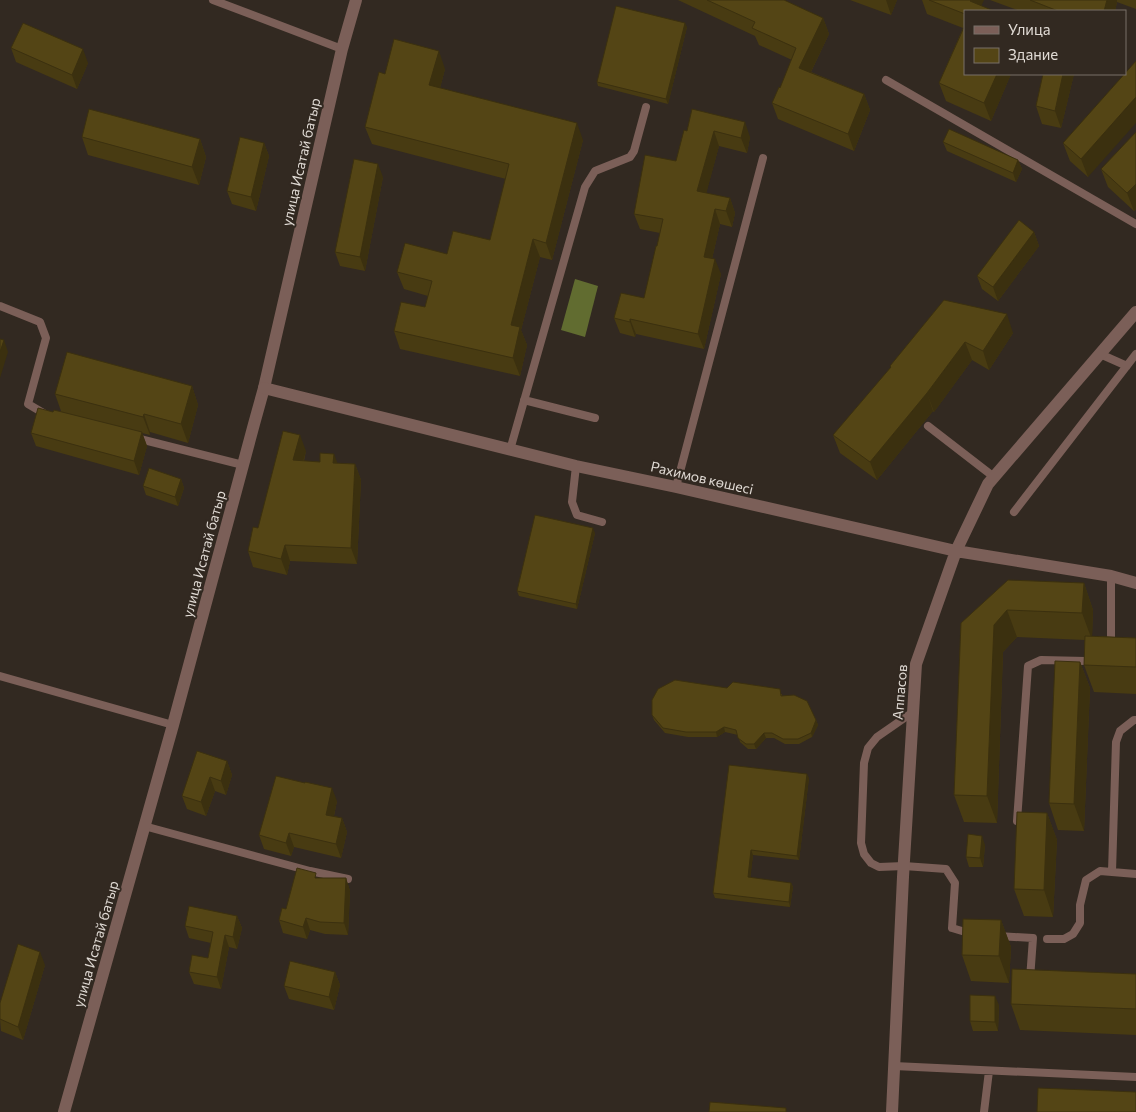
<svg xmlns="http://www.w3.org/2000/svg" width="1136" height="1112" font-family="Commissioner,sans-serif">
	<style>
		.water { fill: #616c30 }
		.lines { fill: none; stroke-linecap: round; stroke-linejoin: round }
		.service { stroke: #7b5f58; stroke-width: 8 }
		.minor { stroke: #7b5f58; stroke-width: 12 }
		.tertiary { stroke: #7b5f58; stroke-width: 12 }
		.wall { fill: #483b12 }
		.shaded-wall { fill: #3b300f }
		.building { fill: #544515; stroke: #3b300f }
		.labels { text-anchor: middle; stroke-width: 4; stroke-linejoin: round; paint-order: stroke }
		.street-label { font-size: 14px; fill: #e0dad4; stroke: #322921 }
	</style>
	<rect width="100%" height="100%" fill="#322921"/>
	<path class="water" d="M575,279L598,286L585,337L561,330Z"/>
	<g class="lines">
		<path class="service" d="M213,0L342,49
			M886,80L1136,224
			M0,306L40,322L46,338L28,404L45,414
			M1100,354L1127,366
			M524,400L595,418
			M928,426L994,477
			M136,438L243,465
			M510,450L585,187L595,171L630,157L634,151L646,107
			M576,466L572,502L577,515L602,522
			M676,487L763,158
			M1014,512L1136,354
			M1109,646L1111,644V576
			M0,676L173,725
			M913,712L877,737L868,748L864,763L861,843L864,854L871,863L879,867L904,866L946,869L955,883L952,928L972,934
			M1017,821L1028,666L1041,660L1086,661L1093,656
			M144,826L310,871L348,879
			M1112,872L1116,742L1120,731L1134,720H1136
			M998,936L1033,938L1030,979
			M1047,939H1064L1073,934L1080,923V905L1086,880L1100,871L1136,874
			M894,1066L1136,1077
			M984,1112L989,1071"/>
		<path class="minor" d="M64,1112L173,725L254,424L264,388L342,49L356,0"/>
		<path class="tertiary" d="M264,388L576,466L676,487L956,551L1111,576L1136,583
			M892,1112L903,877L916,664L956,551L988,484L1136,312"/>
	</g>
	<path class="wall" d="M678,0H784L823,18L829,34L811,72L864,94L870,110L854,151L778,119L772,103L780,88L792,60L759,45L755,36Z
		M850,0H897L891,15Z
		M922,0H984L965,11V74H1011L991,121L946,101L939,83L963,28L927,14Z
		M990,0H1136V9L1117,2L1115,11H1020Z
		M687,27L668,104L598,86L597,82Z
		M11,48L88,63L77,89L16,62Z
		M1136,61L1088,177L1070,161L1063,143Z
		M445,69L440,88L583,140L552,260L540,257L521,330L527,345L520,376L400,349L394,331L425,307L428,296L404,289L397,272L490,240L506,179L372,144L365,127L385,74Z
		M1043,74H1074L1061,128L1042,124L1036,106Z
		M692,109L750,137L747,153L719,146L706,193L730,198L735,213L732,227L720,224L712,259L721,274L704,349L636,334L635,337L620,333L614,318L644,298L660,233L640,229L634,214L676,161L687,131Z
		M1136,132V209L1134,211L1108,187L1101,169Z
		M82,137L200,139L206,157L199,185L88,155Z
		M943,142L1018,160L1022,169L1016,182L947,151Z
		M264,143L269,156L256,211L232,204L227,191Z
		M383,177L365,271L340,266L335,252Z
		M1034,232L1039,246L998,301L982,289L977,276Z
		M944,300L1013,333L989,370L972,360L934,412L933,411L877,480L840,453L833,435L891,368L890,366Z
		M192,386L198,405L188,443L150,432V435L142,433L147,446L139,475L36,446L31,433L53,412L61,411L55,394Z
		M306,451L304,461L355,464L361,480L357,564L290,561L287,575L253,567L248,551L258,528Z
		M181,479L184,488L178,506L146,495L143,486Z
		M595,533L577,609L519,596L517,591Z
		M1084,583L1093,610L1092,636L1136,638V694L1094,692L1084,665L1085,640L1017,637L1003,652L997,823L964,822L954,795L961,623Z
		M1080,662L1090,688L1084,831L1058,830L1049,803Z
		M727,688L782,694V696L816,720L818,725L812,737L799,744H785L774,738H766L756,749H748L740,742L738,735L725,732L717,737H688L665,733L654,720L652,715Z
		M227,761L232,775L226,795L215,791L206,816L187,809L182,796Z
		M809,778L799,860L753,855L750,878L791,883L793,887L790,907L715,898L713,893Z
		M337,801L334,816L342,818L347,832L341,858L294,847L291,856L264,849L259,835Z
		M1047,813L1057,840L1053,917L1024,916L1014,889Z
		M985,845L983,867H969L966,857Z
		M318,878H346L350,891L348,935L325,934L310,930L307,939L283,933L279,920L286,909Z
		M237,916L242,928L237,949L229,947L221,989L194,984L189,972L208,958L211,943L189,938L185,926Z
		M1001,920L1011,947L1009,983L971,981L962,955Z
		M45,965L23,1040L1,1031L0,1019Z
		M335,972L340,985L334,1010L289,999L284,986Z
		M1136,974V1035L1020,1030L1011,1004Z
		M999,1005L998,1031H973L970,1021Z"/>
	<path class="shaded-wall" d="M886,0H897L891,15Z
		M971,0H984L979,11H974Z
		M1107,0H1117V2L1115,11H1104Z
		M823,18L829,34L805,84L799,68Z
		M685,23L687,27L668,104L666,99Z
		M83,49L88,63L77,89L72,75Z
		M439,51L445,69L436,103L429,85Z
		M997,74H1011L991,121L984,103Z
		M1063,74H1074L1061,128L1055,111Z
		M864,94L870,110L854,151L848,134Z
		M1136,97V123L1088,177L1081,159Z
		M745,122L750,137L747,153L741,138Z
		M577,123L583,140L552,260L546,243Z
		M714,131L719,146L703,206L697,191Z
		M200,139L206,157L199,185L192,167Z
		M264,143L269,156L256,211L251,197Z
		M1018,160L1022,169L1016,182L1013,173Z
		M378,164L383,177L365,271L360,257Z
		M1136,184V209L1134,211L1127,193Z
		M730,198L735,213L732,227L726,211Z
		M715,209L720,224L709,272L704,257Z
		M1034,232L1039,246L998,301L993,287Z
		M533,239L540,257L521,330L527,345L520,376L513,358L511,325Z
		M715,259L721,274L704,349L698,334Z
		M1007,314L1013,333L989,370L983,351Z
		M630,319L636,334L635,337L630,322Z
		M4,340L8,352L0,378V352Z
		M965,342L972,360L934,412L927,393Z
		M192,386L198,405L188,443L181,424Z
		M927,393L933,411L877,480L870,462Z
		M144,414L150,432V435L143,417Z
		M142,432L147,446L139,475L134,461Z
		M300,435L306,451L299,476L293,460Z
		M334,454L340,470L333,463Z
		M355,464L361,480L357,564L351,548Z
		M181,479L184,488L178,506L175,497Z
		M593,528L595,533L577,609L576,604Z
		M285,545L290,561L287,575L281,559Z
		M1084,583L1093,610L1092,640L1082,613Z
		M1007,610L1017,637L1003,652L997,823L987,796L994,625Z
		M1080,662L1090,688L1084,831L1074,804Z
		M816,720L818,725L812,737L811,733Z
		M724,727L725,732L717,737L716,732Z
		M764,733L766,738L756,749L754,744Z
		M227,761L232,775L226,795L221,781Z
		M807,774L809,778L799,860L797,856Z
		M210,777L215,791L206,816L201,802Z
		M332,788L337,801L331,829L326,815Z
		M1047,813L1057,840L1053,917L1044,890Z
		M342,818L347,832L341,858L336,844Z
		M289,833L294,847L291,856L286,843Z
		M982,836L985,845L983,867L980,858Z
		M751,850L753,855L750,882L748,877Z
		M346,878L350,891L348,935L344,923Z
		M791,883L793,887L790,907L789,902Z
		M237,916L242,928L237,949L233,937Z
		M306,918L310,930L307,939L303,927Z
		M1001,920L1011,947L1009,983L999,956Z
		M225,935L229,947L221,989L217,977Z
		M40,952L45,965L23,1040L18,1027Z
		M335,972L340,985L334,1010L329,997Z
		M995,996L999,1005L998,1031L995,1022Z"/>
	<path class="building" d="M707,0H784L823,18L799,68L864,94L848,134L772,103L779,87L780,88L796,48L752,28L755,22Z
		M929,0H971L970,1L994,11H965V14Z
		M1030,0H1107L1104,11H1058Z
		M616,6L685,23L666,99L597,82Z
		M23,23L83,49L72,75L11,48Z
		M965,25V74H997L984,103L939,83Z
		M394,39L439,51L429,85L577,123L546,243L533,239L511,325L520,327L513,358L394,331L401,302L425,307L432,281L397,272L405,243L447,254L453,231L490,240L509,164L365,127L379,72L385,74Z
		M1136,61V97L1081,159L1063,143Z
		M1043,74H1063L1055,111L1036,106Z
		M89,109L200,139L192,167L82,137Z
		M692,109L745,122L741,138L714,131L697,191L730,198L726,211L715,209L704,257L715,259L698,334L630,319V322L614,318L621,293L644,298L656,246H657L663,219L634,214L645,155L676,161L684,130L687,131Z
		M949,129L1018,160L1013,173L943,142Z
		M1136,132V184L1127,193L1101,169Z
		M240,137L264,143L251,197L227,191Z
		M354,159L378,164L360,257L335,252Z
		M1019,220L1034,232L993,287L977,276Z
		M944,300L1007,314L983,351L965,342L927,393L870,462L833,435L891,367L890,366Z
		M0,339L4,340L0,352Z
		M67,352L192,386L181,424L144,414L143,417L55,394Z
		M38,408L53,412L54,410L142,432L134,461L31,433Z
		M283,431L300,435L293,460L320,462V453L334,454L333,463L355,464L351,548L285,545L281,559L248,551L253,527L258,528Z
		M149,468L181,479L175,497L143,486Z
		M535,515L593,528L576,604L517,591Z
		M1008,580L1084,583L1082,613L1007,610L994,625L987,796L954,795L961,623Z
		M1085,636L1136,638V667L1084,665Z
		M1055,661L1080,662L1074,804L1049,803Z
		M675,680L727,688L733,682L780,689L781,696L794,695L807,701L816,720L811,733L798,739H783L772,733H764L754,744H746L738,738L736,730L724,727L716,732H686L663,728L652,715V700L658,689Z
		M197,751L227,761L221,781L210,777L201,802L182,796Z
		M729,765L807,774L797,856L751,850L748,877L791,883L789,902L713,893Z
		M276,776L305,783V782L332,788L326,815L342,818L336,844L289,833L286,843L259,835Z
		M1017,812L1047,813L1044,890L1014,889Z
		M968,834L982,836L980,858L966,857Z
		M297,868L316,873L315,878H346L344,923L320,922L306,918L303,927L279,920L282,908L286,909Z
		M189,906L237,916L233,937L225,935L217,977L189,972L192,955L208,958L213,932L185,926Z
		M963,919L1001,920L999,956L962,955Z
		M18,944L40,952L18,1027L0,1019V1003Z
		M290,961L335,972L329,997L284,986Z
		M1012,969L1136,974V1009L1011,1004Z
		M970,995L995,996V1022L970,1021Z
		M1038,1088L1136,1092V1112H1037Z
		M710,1102L786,1108V1112H709Z"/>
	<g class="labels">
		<g class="street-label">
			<text transform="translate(301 162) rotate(-77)" y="5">улица Исатай батыр</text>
			<text transform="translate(702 478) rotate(13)" y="5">Рахимов көшесі</text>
			<text transform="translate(204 554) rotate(-75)" y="5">улица Исатай батыр</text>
			<text transform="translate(900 692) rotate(-85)" y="5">Аппасов</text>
			<text transform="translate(96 944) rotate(-74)" y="5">улица Исатай батыр</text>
		</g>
	</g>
	<rect x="964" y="10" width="162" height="65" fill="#322921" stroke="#787069"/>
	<rect x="974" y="26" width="25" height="8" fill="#7b5f58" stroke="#787069"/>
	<text x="1008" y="35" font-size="15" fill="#e0dad4">Улица</text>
	<rect x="974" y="48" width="25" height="15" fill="#544515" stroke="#787069"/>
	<text x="1008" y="60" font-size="15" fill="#e0dad4">Здание</text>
</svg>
